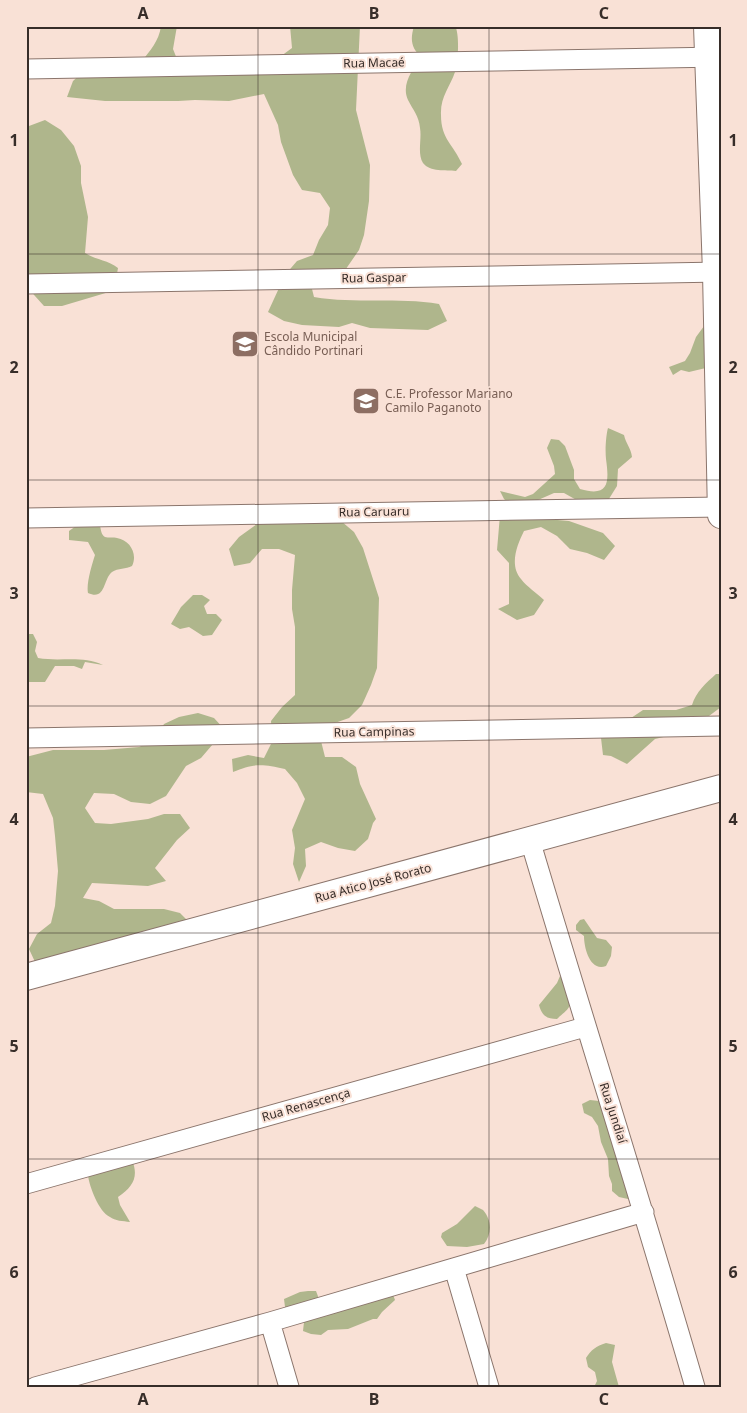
<svg xmlns="http://www.w3.org/2000/svg" width="747" height="1413" font-family="'Noto Sans',sans-serif">
	<style>
		.forest { fill: #afb68c }
		.lines { fill: none; stroke-linecap: round; stroke-linejoin: round }
		.street-casing { stroke: #8b756c; stroke-width: 21 }
		.secondary-casing { stroke: #8b756c; stroke-width: 28 }
		.street { stroke: #fff; stroke-width: 19 }
		.secondary { stroke: #fff; stroke-width: 26 }
		.grid { fill: none; stroke: #372d29; stroke-width: 1; stroke-opacity: 0.55 }
		.labels { text-anchor: middle; stroke-width: 4; stroke-linejoin: round; paint-order: stroke }
		.street-label { font-size: 12px; fill: #372d29; stroke: #f9e1d6 }
		.education-label { font-size: 12px; fill: #785e54; stroke: #f9e1d6; text-anchor: start }
		.neatline { fill: none; stroke: #372d29; stroke-width: 2 }
		.grid-label { font-size: 16px; text-anchor: middle; font-weight: bold; fill: #372d29 }
	</style>
	<rect width="100%" height="100%" fill="#f9e1d6"/>
	<path class="forest" d="M161,26H177L173,49L179,64L277,59L292,48L290,26H360L356,110L370,165L369,201L364,235L359,250L339,279L310,281L314,297C355,304 398,297 439,304L447,321L428,330L370,328L352,323L339,327L302,325L284,321L268,312L285,275L297,261L313,255L319,240L328,225L330,208L320,193L302,190L293,175L281,142L278,125L264,94L229,101L195,100L178,101H105L67,97L73,81L86,69L141,62C150,51 159,41 161,26Z
		M414,26H455C460,34 458,63 455,72C450,87 440,97 441,115C441,139 453,144 462,164L456,171C446,170 430,172 423,163C417,153 422,139 420,128C419,116 413,110 408,100C401,85 412,69 422,58C411,48 410,40 414,26Z
		M45,120L61,130L74,146L81,166V183L88,217L85,253C96,260 108,260 118,268L115,285L109,292L62,306H44L26,286L28,229L26,129L29,126Z
		M707,322L710,367L689,372L681,370L673,375L669,367L685,361L690,353L696,337Z
		M608,428L624,435C626,444 631,448 632,457L618,469L617,486L607,502H580L564,493H554L529,504L511,505L504,499L500,491L525,497L533,494L555,474L554,466L547,448L551,439L559,440L565,446L574,470V479L580,489C610,498 609,481 606,459C605,450 606,435 608,428Z
		M500,515L569,521L603,533L615,546L604,560L587,553L570,549L557,536L541,527L524,531C517,545 509,565 521,579C527,587 537,593 544,600L534,615L517,620L498,609L509,604V563L497,550Z
		M268,516L341,521L354,532L363,548L379,598L377,668L371,685L362,705L349,718L332,724L321,741L325,757H342L356,767L360,784L376,819L373,823L368,839L355,851L338,848L321,842L305,849L306,866L299,882L293,864L295,848L292,830L305,799L297,783L285,769C263,764 254,763 233,772L232,759L248,755L264,758L272,742L271,721L282,707L295,695V627L292,609V590L295,555L279,549H262L250,563L234,566L229,549L239,537Z
		M76,526H100C101,529 101,535 105,537C108,538 114,537 117,538C130,540 138,554 132,566C126,569 118,568 112,572C103,579 106,601 88,593C86,584 92,564 95,555L88,542L69,540V531Z
		M193,595H202L210,600L204,606L207,614H216L222,620L212,635L203,636L189,627L180,629L171,624L181,607Z
		M26,634H33L37,642L35,651L38,658C61,662 82,655 103,665L85,662L82,669L74,666H55L45,682H26Z
		M716,674H721V707L689,731L655,739L627,764L611,756L603,755L601,738L612,723L628,720L643,710H676L692,705C696,692 706,683 716,674Z
		M198,713L214,718L225,730L201,758L186,766L166,796L150,804L131,802L114,794L94,793L85,808L95,823L111,824L148,819L164,814H180L190,828L177,840L155,868L166,881L148,886L92,883L83,898L99,901L114,909H164L180,913L193,926L36,964L29,949L37,934L51,923L55,906L58,871L55,836L53,818L43,794L26,792V757L53,750H104L139,747L154,740L164,724L179,717Z
		M584,919L597,938L606,940L612,947L611,956L606,966C590,972 584,948 584,936L576,930V925L580,920Z
		M560,976C567,983 574,996 569,1007C567,1011 561,1015 557,1019C547,1019 542,1016 539,1005L557,983Z
		M590,1100L599,1101L606,1107L634,1192L628,1199L619,1197L612,1191V1184L609,1176L608,1159L601,1142L598,1126L592,1117L584,1113L582,1104Z
		M132,1160C139,1177 133,1187 118,1197L120,1205L130,1222C123,1221 115,1221 110,1217C99,1212 89,1186 88,1175Z
		M475,1206L483,1210C492,1220 492,1234 484,1244L467,1247L447,1246L441,1237L442,1233L457,1224Z
		M308,1291H316L319,1299L392,1292L395,1300L382,1312L377,1319H373L348,1329L328,1330L321,1335L311,1334L303,1331L304,1322L311,1316L293,1312L285,1307L284,1299L300,1292Z
		M606,1343L615,1345L612,1362L619,1387H594L597,1381L595,1372L588,1367L586,1358C591,1350 596,1346 606,1343Z"/>
	<g class="lines">
		<g class="street-casing">
			<path id="street" d="M26,69L720,57
				M26,284L721,272
				M26,518L721,507
				M26,738L721,726
				M530,840C584,1022 642,1204 695,1387
				M26,1184L585,1027
				M454,1268L489,1387
				M270,1322L289,1387
				M35,1387L270,1322L644,1212"/>
		</g>
		<g class="secondary-casing">
			<path id="secondary" d="M707,26L716,272L721,515
				M26,977L721,788"/>
		</g>
		<use href="#street" class="street"/>
		<use href="#secondary" class="secondary"/>
	</g>
	<path class="grid" d="M258,26V1387M489,26V1387M26,254H721M26,480H721M26,706H721M26,933H721M26,1159H721"/>
	<defs>
		<g id="school-square" transform="scale(1.4375)"><rect x="-9" y="-9" width="18" height="18" rx="4" fill="#8d6e63" stroke="#f9e1d6"/><path d="M0-5L7-2L0 1L-7-2ZM-4 1L0 2.5L4 1V4Q0 6-4 4Z" fill="#fff"/></g>
	</defs>
	<g fill-rule="evenodd">
		<use href="#school-square" x="245" y="344"/>
		<use href="#school-square" x="366" y="401"/>
	</g>
	<g class="labels">
		<g class="street-label">
			<text transform="translate(374 63) rotate(-1)" y="4">Rua Macaé</text>
			<text transform="translate(374 278) rotate(-1)" y="4">Rua Gaspar</text>
			<text transform="translate(374 512) rotate(-1)" y="4">Rua Caruaru</text>
			<text transform="translate(374 732) rotate(-1)" y="4">Rua Campinas</text>
			<text transform="translate(373 883) rotate(-15)" y="4">Rua Atico José Rorato</text>
			<text transform="translate(306 1105) rotate(-16)" y="4">Rua Renascença</text>
			<text transform="translate(613 1113) rotate(72)" y="4">Rua Jundiaí</text>
		</g>
		<g class="education-label">
			<text x="264" y="341">Escola Municipal<tspan x="264" dy="14">Cândido Portinari</tspan></text>
			<text x="385" y="398">C.E. Professor Mariano<tspan x="385" dy="14">Camilo Paganoto</tspan></text>
		</g>
	</g>
	<rect width="747" height="1413" fill="none" stroke="#f9e1d6" stroke-width="55"/>
	<rect x="28" y="28" width="692" height="1358" class="neatline"/>
	<g class="grid-label">
		<text x="143" y="19">A</text>
		<text x="374" y="19">B</text>
		<text x="604" y="19">C</text>
		<text x="14" y="146">1</text>
		<text x="733" y="146">1</text>
		<text x="14" y="373">2</text>
		<text x="733" y="373">2</text>
		<text x="14" y="599">3</text>
		<text x="733" y="599">3</text>
		<text x="14" y="825">4</text>
		<text x="733" y="825">4</text>
		<text x="14" y="1052">5</text>
		<text x="733" y="1052">5</text>
		<text x="14" y="1278">6</text>
		<text x="733" y="1278">6</text>
		<text x="143" y="1405">A</text>
		<text x="374" y="1405">B</text>
		<text x="604" y="1405">C</text>
	</g>
</svg>
